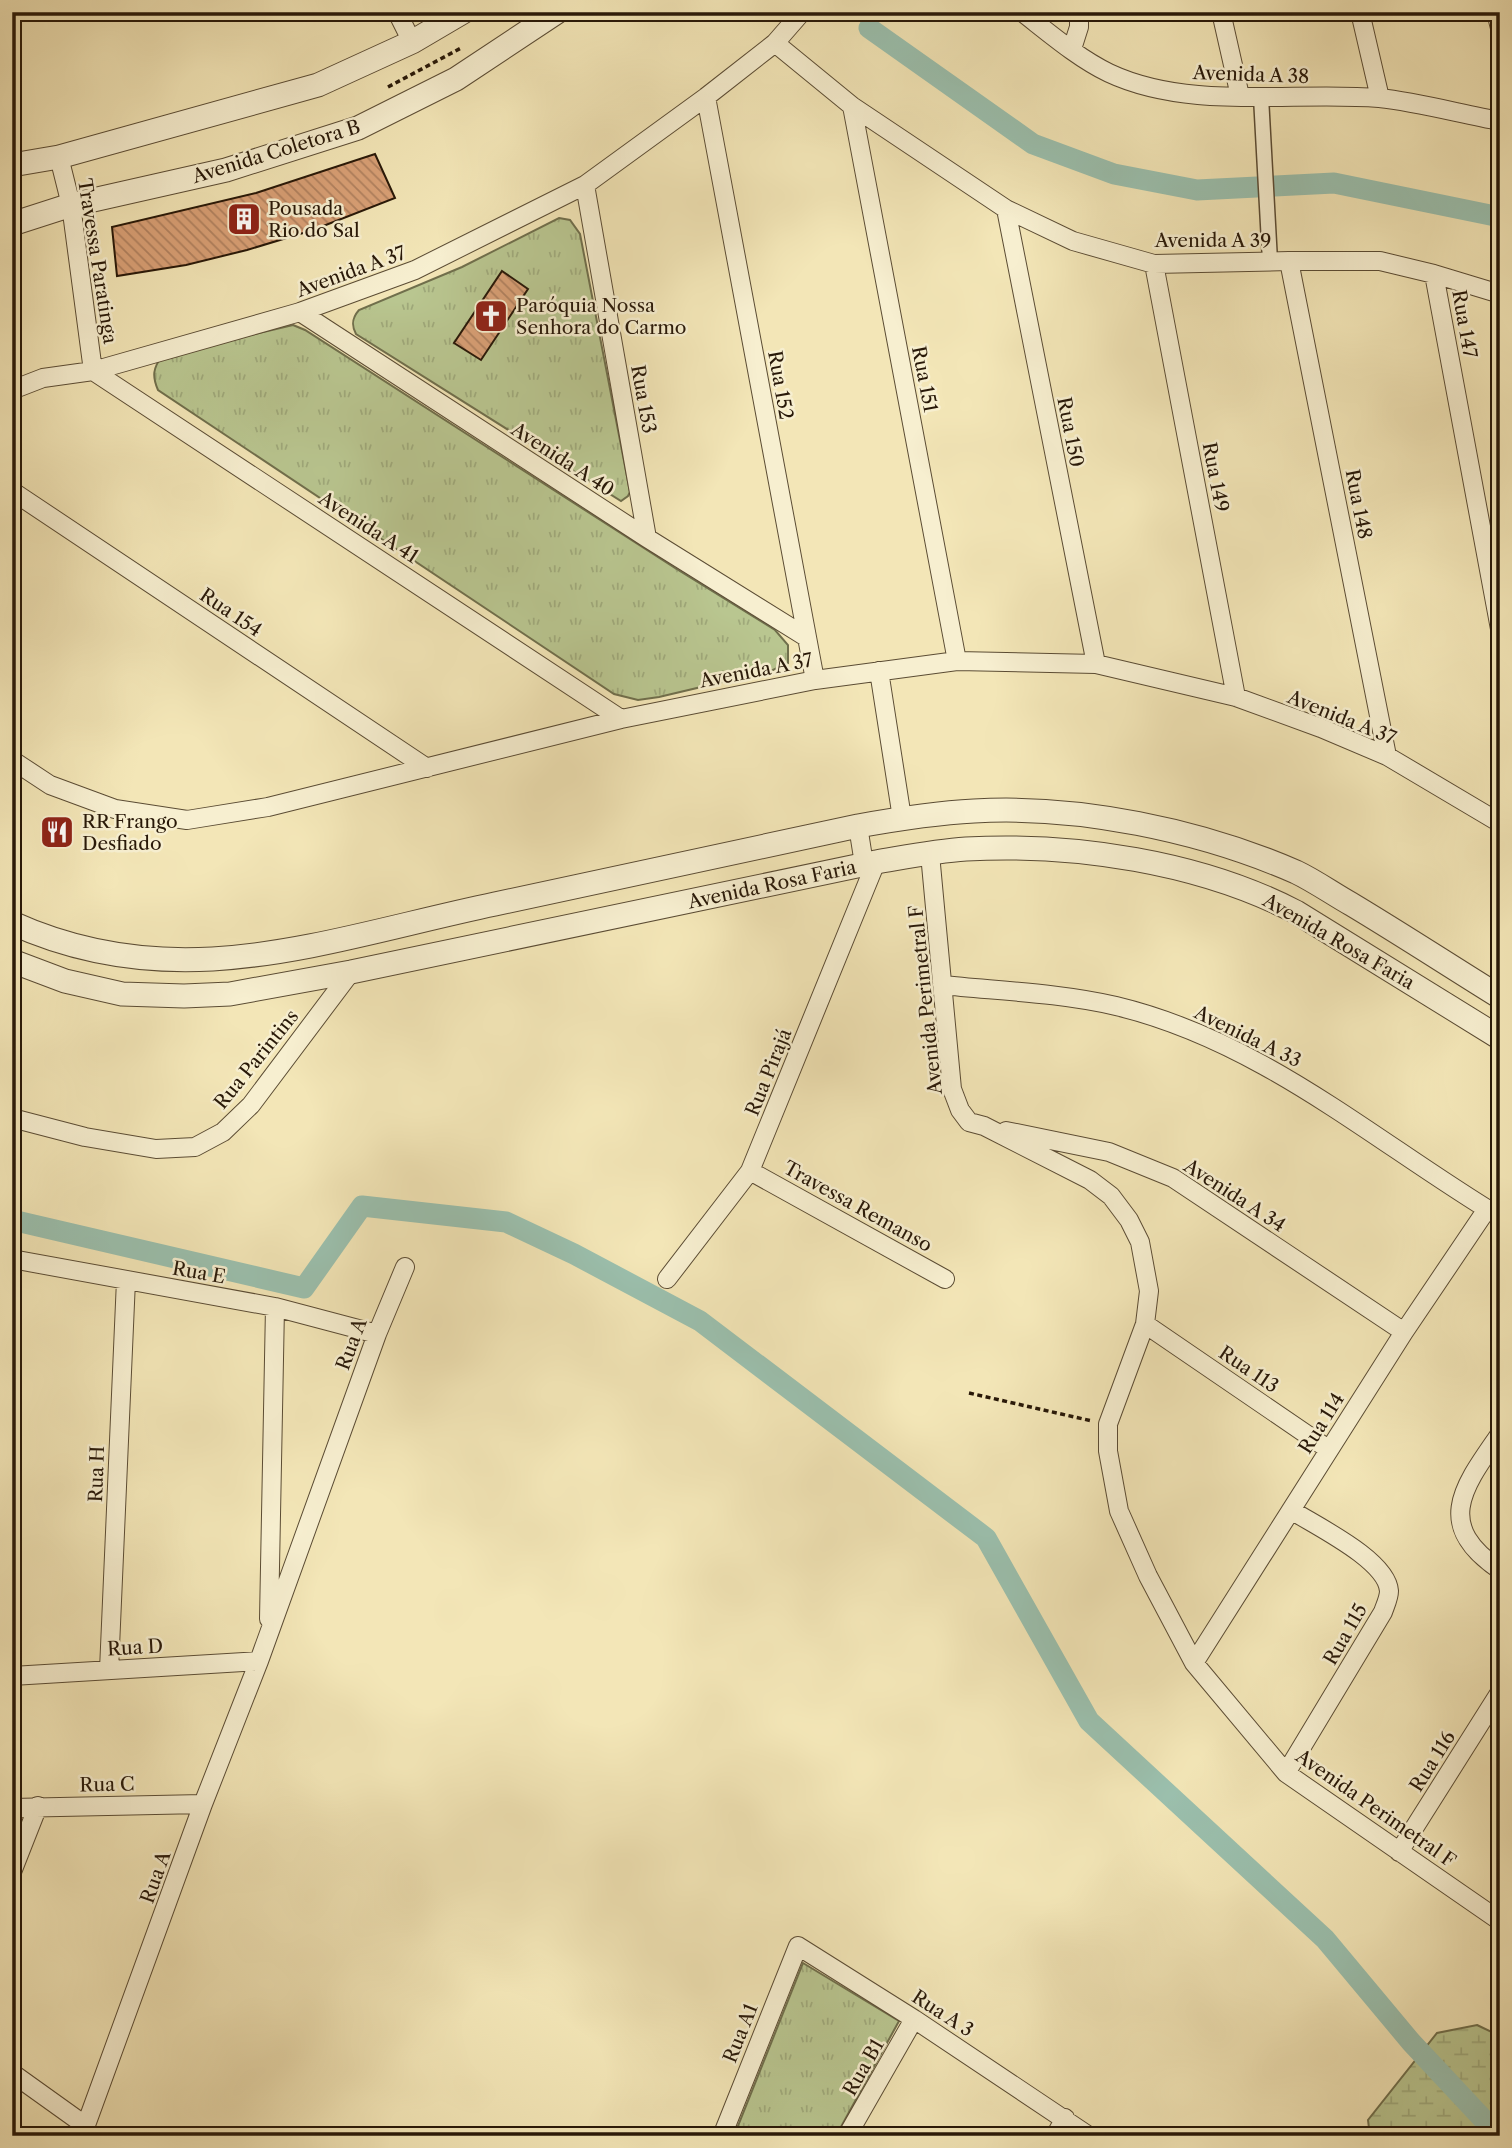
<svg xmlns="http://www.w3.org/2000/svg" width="1512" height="2148" font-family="'Libre Caslon Text',serif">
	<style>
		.grass { fill: url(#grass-tufts); stroke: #706f4c; stroke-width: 2 }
		.wetland { fill: url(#wetland-marsh); stroke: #706f4c; stroke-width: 2 }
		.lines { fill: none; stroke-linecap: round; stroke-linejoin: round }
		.canal { stroke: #9bc0ae; stroke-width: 21 }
		.building { fill: url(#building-back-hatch); stroke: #281808; stroke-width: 2 }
		.pedestrian-casing { stroke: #5b4c34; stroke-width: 17 }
		.minor-casing { stroke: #5b4c34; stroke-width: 20 }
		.tertiary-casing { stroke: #5b4c34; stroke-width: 25 }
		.path { stroke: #281808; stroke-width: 3.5; stroke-dasharray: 5 3.5; stroke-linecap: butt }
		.pedestrian { stroke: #f7efd0; stroke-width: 14 }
		.minor { stroke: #f7efd0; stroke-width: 18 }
		.tertiary { stroke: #f7efd0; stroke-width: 23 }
		.labels { text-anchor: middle; stroke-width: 5; stroke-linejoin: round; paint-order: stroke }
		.street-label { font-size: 19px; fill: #281808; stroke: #f7efd0 }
		.poi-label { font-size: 19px; fill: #281808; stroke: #f7efd0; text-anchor: start }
	</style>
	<defs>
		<pattern id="grass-tufts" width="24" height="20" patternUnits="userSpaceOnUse" patternTransform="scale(1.75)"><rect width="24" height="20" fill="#b9c690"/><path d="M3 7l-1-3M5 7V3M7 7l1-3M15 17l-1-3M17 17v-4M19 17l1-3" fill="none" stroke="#9fa97b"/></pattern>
		<pattern id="wetland-marsh" width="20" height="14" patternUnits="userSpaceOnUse" patternTransform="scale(1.75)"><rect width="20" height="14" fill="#b9c690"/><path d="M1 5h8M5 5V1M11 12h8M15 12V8" fill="none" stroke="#9fa97b"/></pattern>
		<pattern id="building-back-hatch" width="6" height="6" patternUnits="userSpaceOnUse" patternTransform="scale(1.75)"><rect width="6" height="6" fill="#d9a076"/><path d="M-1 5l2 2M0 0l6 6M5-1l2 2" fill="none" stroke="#b0815f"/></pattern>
	</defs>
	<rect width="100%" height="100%" fill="#f3e6b7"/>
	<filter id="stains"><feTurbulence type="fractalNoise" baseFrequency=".00286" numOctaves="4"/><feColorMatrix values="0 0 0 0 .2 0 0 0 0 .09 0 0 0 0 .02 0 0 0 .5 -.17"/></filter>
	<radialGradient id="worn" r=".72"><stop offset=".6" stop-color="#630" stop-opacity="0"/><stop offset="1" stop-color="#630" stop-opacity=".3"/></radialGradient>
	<path class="grass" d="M559,218L570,220L580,234L630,492L628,496L621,501L356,334C351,325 352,318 359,310L462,267Z
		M293,325L305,330L675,568L775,630L788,645V663L773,670L659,697L638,700L614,694L158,390C152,376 153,368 162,356Z
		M803,1963L899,2021L836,2136H734Z"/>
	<path class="wetland" d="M1477,2025L1500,2036V2136H1370L1368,2120L1437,2033Z"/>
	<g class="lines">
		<path class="canal" d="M869,28L1033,144L1114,174L1197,190L1334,183L1500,217
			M12,1220L304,1288L362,1206L506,1222L574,1254L700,1321L986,1538L1089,1721L1325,1939L1411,2042L1499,2136"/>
	</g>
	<path class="building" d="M375,154L395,198L313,230L247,250L186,265L117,276L112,227L256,193Z
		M502,271L528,289L481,360L454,343Z"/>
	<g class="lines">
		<g class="pedestrian-casing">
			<path id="pedestrian" d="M1261,97L1270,261"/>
		</g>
		<g class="minor-casing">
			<path id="minor" d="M397,12L412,42
				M1022,12C1049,33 1078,58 1109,73C1190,111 1293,91 1379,98C1418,102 1461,114 1500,121
				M1221,12L1240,96
				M1360,12L1380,98
				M1496,12L1500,28
				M775,43L852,106L1006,209L1073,241L1154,264L1289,261H1380L1434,274L1500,294
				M1072,49L1079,27V12
				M706,97L815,680
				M852,106L957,661
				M59,157L71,205L93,371L621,719
				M585,185L647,538
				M1006,209L1096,664
				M1289,261L1387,756
				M1154,264L1236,697
				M1434,274L1500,629
				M300,312L647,538L806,637
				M12,390L43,378L93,371L300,312L415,270L585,185L706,97L775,43L802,12
				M12,491L427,768
				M879,671L902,818
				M12,760L50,785L115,809L187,820L268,807L621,719L815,680L957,661L1096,664L1236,697L1321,728L1387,756L1500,823
				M858,826L864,864
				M930,854L952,1089L960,1110L969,1122L984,1126L1090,1180L1111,1196L1129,1220L1140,1242L1149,1291L1145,1324L1108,1424V1451L1119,1511L1148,1576L1194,1663L1286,1773L1500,1921
				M942,985C1000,991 1060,993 1116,1006C1262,1041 1374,1141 1500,1217
				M12,1118L85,1137L156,1149L195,1147L223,1132L251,1105L351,972
				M1006,1131L1109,1152L1173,1178L1404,1332
				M750,1171L945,1279
				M12,1259L275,1307L377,1334
				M667,1279L750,1171L876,862
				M1145,1324L1328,1449
				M1500,1434C1463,1487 1433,1525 1500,1570
				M269,1619L275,1307
				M1194,1663L1404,1332L1487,1209
				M109,1670L126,1280
				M12,1676L259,1661
				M1286,1773L1383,1612C1385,1606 1389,1598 1389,1591C1387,1560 1316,1526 1291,1510
				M12,1808L203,1804
				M1399,1852L1500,1692
				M12,1872L38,1806
				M12,2073L86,2126
				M82,2136L203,1804L259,1661L377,1334L405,1267
				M722,2136L798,1946L914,2019L1089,2136
				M847,2136L914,2019
				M1055,2136L1065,2118"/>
		</g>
		<g class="tertiary-casing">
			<path id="tertiary" d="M12,165L59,157L318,85L412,42L463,12
				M12,224L71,205L226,170L358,128L456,79L557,12
				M12,923C179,999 328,939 495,904C616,878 737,852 858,826C897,819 935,813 974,811C1078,805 1200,830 1296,872C1315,881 1333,894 1351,904C1401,934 1450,966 1500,997
				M12,961L65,981L122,994L184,996L230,994L351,972L876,862C906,857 936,851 966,849C1074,843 1200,862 1296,912L1500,1038"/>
		</g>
		<path class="path" d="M388,87L461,48
			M969,1393L1092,1421"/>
		<use href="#pedestrian" class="pedestrian"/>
		<use href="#minor" class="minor"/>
		<use href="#tertiary" class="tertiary"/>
	</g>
	<defs>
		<g id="building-square" transform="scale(1.75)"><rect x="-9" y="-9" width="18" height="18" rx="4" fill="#8f2418" stroke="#f7efd0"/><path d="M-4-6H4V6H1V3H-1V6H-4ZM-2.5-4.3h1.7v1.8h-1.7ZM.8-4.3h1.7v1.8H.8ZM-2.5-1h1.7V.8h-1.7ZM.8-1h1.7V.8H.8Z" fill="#fff"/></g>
		<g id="church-square" transform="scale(1.75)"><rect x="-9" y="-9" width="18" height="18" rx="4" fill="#8f2418" stroke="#f7efd0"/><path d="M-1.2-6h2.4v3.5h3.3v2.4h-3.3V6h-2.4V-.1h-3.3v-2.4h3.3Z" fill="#fff"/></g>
		<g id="restaurant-square" transform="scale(1.75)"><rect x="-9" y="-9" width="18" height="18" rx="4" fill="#8f2418" stroke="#f7efd0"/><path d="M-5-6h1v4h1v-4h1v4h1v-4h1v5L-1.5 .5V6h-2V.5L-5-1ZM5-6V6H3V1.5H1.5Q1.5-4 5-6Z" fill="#fff"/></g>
	</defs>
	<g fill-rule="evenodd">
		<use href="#building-square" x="244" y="219"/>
		<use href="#church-square" x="491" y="316"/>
		<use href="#restaurant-square" x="57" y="832"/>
	</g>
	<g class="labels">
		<g class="street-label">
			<text transform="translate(1251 74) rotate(2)" y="7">Avenida A 38</text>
			<text transform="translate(276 151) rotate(-17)" y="7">Avenida Coletora B</text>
			<text x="1213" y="247">Avenida A 39</text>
			<text transform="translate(98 261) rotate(81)" y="7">Travessa Paratinga</text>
			<text transform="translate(351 271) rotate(-20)" y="7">Avenida A 37</text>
			<text transform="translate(1465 324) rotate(80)" y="7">Rua 147</text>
			<text transform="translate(925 379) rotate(79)" y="7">Rua 151</text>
			<text transform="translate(781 385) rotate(80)" y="7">Rua 152</text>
			<text transform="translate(644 399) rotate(80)" y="7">Rua 153</text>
			<text transform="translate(1071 432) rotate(79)" y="7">Rua 150</text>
			<text transform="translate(563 459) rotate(33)" y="7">Avenida A 40</text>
			<text transform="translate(1216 477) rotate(79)" y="7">Rua 149</text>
			<text transform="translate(1359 504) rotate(79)" y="7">Rua 148</text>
			<text transform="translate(369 527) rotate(33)" y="7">Avenida A 41</text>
			<text transform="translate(231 612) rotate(34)" y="7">Rua 154</text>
			<text transform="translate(756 670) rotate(-11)" y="7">Avenida A 37</text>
			<text transform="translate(1342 717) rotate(22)" y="7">Avenida A 37</text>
			<text transform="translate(772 884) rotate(-12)" y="7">Avenida Rosa Faria</text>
			<text transform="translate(1339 941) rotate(30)" y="7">Avenida Rosa Faria</text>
			<text transform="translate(925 1000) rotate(-96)" y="7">Avenida Perimetral F</text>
			<text transform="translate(1248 1036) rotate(26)" y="7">Avenida A 33</text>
			<text transform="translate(256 1059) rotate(-51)" y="7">Rua Parintins</text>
			<text transform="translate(768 1072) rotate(-68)" y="7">Rua Pirajá</text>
			<text transform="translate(1235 1195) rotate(33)" y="7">Avenida A 34</text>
			<text transform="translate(858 1206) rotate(29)" y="7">Travessa Remanso</text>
			<text transform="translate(199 1272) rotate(10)" y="7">Rua E</text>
			<text transform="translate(351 1344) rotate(-69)" y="7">Rua A</text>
			<text transform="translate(1249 1369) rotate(34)" y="7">Rua 113</text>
			<text transform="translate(1321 1423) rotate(-58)" y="7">Rua 114</text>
			<text transform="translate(96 1474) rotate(-88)" y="7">Rua H</text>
			<text transform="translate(1345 1634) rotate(-60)" y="7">Rua 115</text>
			<text transform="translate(135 1647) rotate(-3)" y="7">Rua D</text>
			<text transform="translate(1432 1761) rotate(-58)" y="7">Rua 116</text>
			<text transform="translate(107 1784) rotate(-1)" y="7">Rua C</text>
			<text transform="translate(1376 1808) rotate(35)" y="7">Avenida Perimetral F</text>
			<text transform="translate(155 1877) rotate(-70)" y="7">Rua A</text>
			<text transform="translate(943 2013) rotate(33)" y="7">Rua A 3</text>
			<text transform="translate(740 2033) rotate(-68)" y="7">Rua A1</text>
			<text transform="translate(863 2067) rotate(-60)" y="7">Rua B1</text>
		</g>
		<g class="poi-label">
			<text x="268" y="215">Pousada<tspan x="268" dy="22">Rio do Sal</tspan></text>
			<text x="516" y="312">Paróquia Nossa<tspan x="516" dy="22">Senhora do Carmo</tspan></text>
			<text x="82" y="828">RR Frango<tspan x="82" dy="22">Desfiado</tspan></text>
		</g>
	</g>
	<rect width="1512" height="2148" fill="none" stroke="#f3e6b7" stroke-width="42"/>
	<rect x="14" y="14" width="1484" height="2120" fill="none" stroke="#281808" stroke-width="3.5"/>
	<rect x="21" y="21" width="1470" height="2106" fill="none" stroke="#281808" stroke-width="2"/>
	<rect width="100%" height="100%" filter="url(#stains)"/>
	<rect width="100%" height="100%" fill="url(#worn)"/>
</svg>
